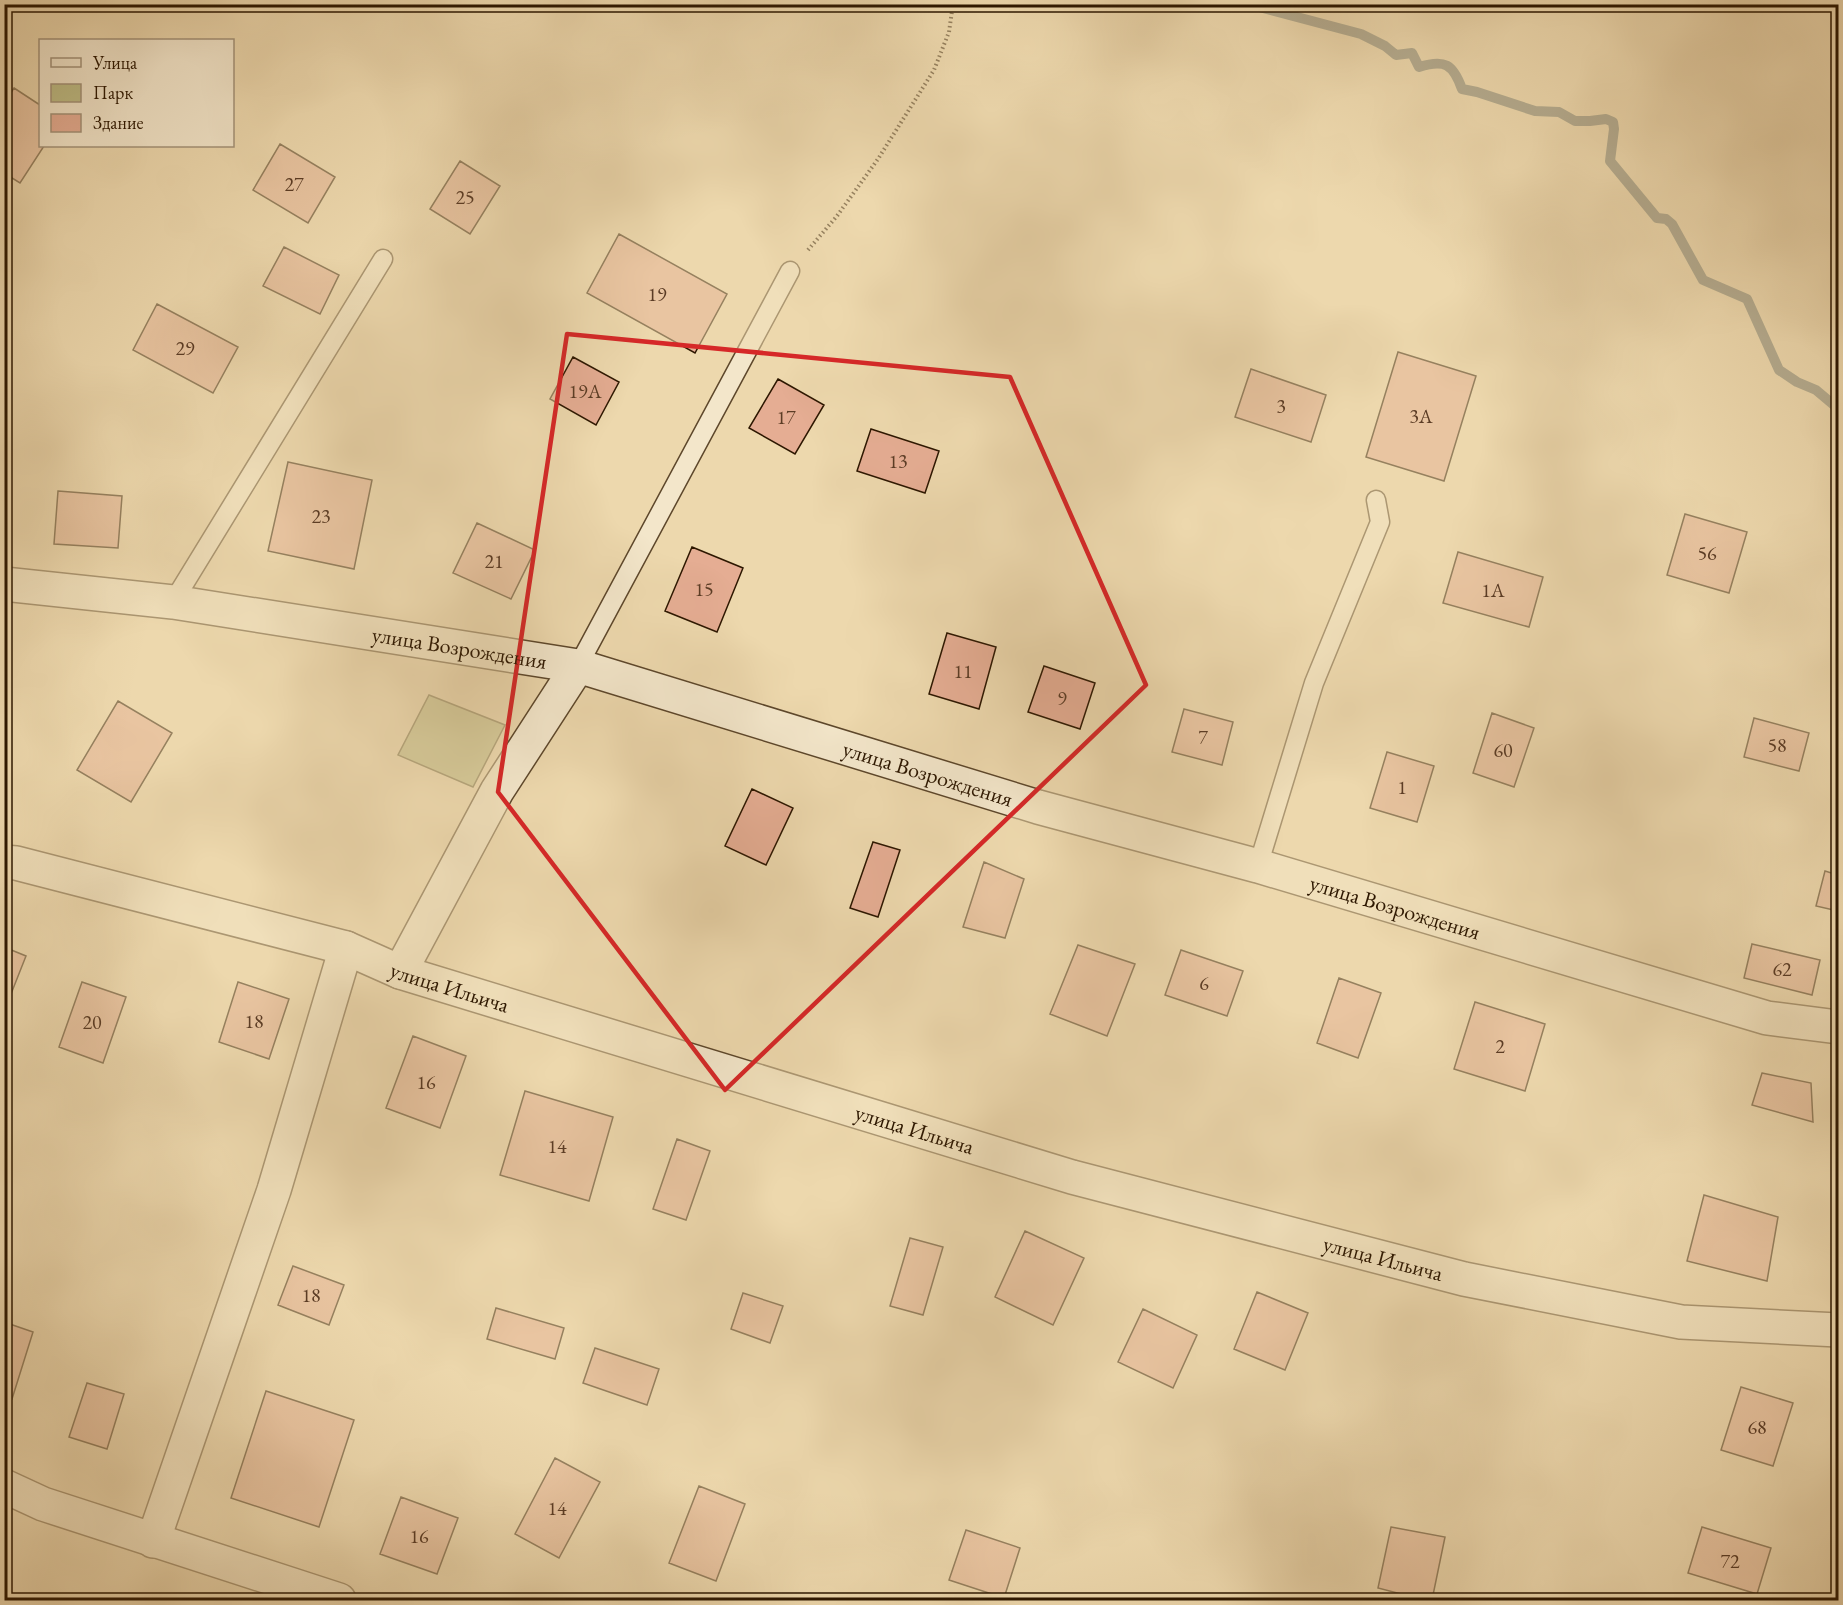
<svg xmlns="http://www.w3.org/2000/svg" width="1843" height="1605" font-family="'EB Garamond',serif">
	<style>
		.green { fill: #bebd86; stroke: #766a43; stroke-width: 1.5 }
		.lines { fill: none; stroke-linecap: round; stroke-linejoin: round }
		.stream { stroke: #71776d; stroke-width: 10 }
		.building { fill: #e5ad93; stroke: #2d1700; stroke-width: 1.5 }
		.lane-casing { stroke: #5d472b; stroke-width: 21 }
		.street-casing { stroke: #5d472b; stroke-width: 36 }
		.path { stroke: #2d1700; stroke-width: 4; stroke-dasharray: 1.5 3; stroke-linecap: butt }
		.lane { stroke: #f3e6ca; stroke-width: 18 }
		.street { stroke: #f3e6ca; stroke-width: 33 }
		.marked { fill: none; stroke: #d62828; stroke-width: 4.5; stroke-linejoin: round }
		.labels { text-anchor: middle; stroke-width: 5; stroke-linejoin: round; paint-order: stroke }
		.number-label { font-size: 20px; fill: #5b3c25 }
		.street-label { font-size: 22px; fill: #2d1700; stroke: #f3e6ca }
	</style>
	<rect width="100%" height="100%" fill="#edd8ad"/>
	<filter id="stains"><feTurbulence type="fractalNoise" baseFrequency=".00333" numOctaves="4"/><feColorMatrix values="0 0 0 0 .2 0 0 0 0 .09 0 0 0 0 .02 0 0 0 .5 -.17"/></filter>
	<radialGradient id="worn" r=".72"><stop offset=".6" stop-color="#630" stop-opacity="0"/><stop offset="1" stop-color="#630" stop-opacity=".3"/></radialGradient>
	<path class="green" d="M429,695L505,725L473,787L398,755Z"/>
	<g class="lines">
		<path class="stream" d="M1248,4L1361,34L1385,46L1396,55L1412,53L1419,67C1445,59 1453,64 1462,89L1477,92L1535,111L1559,112L1575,121H1590L1606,119L1613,122L1614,129L1610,161L1657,218L1666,219L1672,224L1703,280L1747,299L1779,370L1797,382L1816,390L1835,406L1838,407"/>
	</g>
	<path class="building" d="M14,88L40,105V146H44L20,183L4,173V103Z
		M280,144L335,177L308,223L253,190Z
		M460,161L500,186L470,234L430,209Z
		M619,234L727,294L695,353L587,293Z
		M284,247L339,275L320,314L263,286Z
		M157,304L238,347L213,393L133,350Z
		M1398,352L1476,376L1444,481L1366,457Z
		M573,357L619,382L596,425L550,399Z
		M1251,369L1326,395L1311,442L1235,417Z
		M778,379L824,405L795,454L749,428Z
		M871,429L939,451L925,493L857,471Z
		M288,462L372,480L354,569L268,551Z
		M58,491L122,496L118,548L54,544Z
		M1685,514L1747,532L1729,593L1667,575Z
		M477,523L535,550L511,599L453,573Z
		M692,547L743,568L717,632L665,611Z
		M1458,552L1543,577L1529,627L1443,603Z
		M947,633L996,647L979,709L929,694Z
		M1044,666L1095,683L1080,729L1028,712Z
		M118,701L172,733L131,802L77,770Z
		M1184,709L1233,722L1222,765L1172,752Z
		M1492,713L1534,728L1514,787L1473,773Z
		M1754,718L1809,733L1799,771L1744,757Z
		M1387,752L1434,766L1417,822L1370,808Z
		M752,789L793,808L766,865L725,846Z
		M873,842L900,850L878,917L850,908Z
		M984,862L1024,879L1005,938L963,927Z
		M1825,871L1838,875V911L1816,906Z
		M1752,944L1820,960L1812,995L1744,978Z
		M1078,945L1135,964L1107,1036L1050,1014Z
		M4,947L26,956L9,999L4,997Z
		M1181,950L1243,971L1227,1016L1165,995Z
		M1339,978L1381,993L1358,1058L1317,1043Z
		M82,982L126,997L103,1063L59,1047Z
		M238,982L289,999L269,1059L219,1042Z
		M1475,1002L1545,1024L1525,1091L1454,1069Z
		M413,1036L466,1056L440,1128L386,1108Z
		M1762,1073L1811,1083L1813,1122L1752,1105Z
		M525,1091L613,1117L589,1201L500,1175Z
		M677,1139L710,1151L686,1220L653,1209Z
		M1704,1195L1778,1217L1767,1281L1687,1261Z
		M1025,1231L1084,1258L1053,1325L995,1297Z
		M910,1238L943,1247L923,1315L890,1306Z
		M293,1266L344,1285L329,1325L278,1305Z
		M1257,1292L1308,1313L1285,1370L1234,1349Z
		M743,1293L783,1306L770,1343L731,1329Z
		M496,1308L564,1328L555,1359L487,1339Z
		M1143,1309L1197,1335L1173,1388L1118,1362Z
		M4,1322L33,1332L12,1399L4,1396Z
		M595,1348L659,1369L647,1405L583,1383Z
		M87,1383L124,1394L107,1449L69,1437Z
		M1741,1387L1793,1403L1773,1466L1721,1450Z
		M266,1391L354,1420L319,1527L231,1498Z
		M555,1458L600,1482L559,1558L515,1534Z
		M699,1486L745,1504L716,1581L669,1563Z
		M401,1497L458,1518L437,1574L380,1554Z
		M1391,1527L1445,1537L1432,1600H1424L1378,1588Z
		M1702,1527L1771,1548L1757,1594L1688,1573Z
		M966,1530L1020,1548L1004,1598L949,1580Z"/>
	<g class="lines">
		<g class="lane-casing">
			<path id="lane" d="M173,602L383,259
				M578,666L790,271
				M1258,866L1314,683L1380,522L1376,500"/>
		</g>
		<g class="street-casing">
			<g id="street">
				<path id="s1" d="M4,584L173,602L578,666L1038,807L1258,866L1767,1018L1838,1027"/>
				<path id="s2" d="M4,862L16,863L346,948L400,972L1072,1177L1464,1279L1681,1322L1838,1330"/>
				<path d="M400,972L497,791L578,666"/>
				<path d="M4,1486L43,1504L339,1600"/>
				<path d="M153,1541L274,1190L346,948"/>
			</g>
		</g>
		<path class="path" d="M4,8L7,4
			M808,250L837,216L878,159L934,70L949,32L953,4"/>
		<use href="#lane" class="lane"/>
		<use href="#street" class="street"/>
	</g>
	<path d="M0 0H1843V1605H0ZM567,334L1010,377L1146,685L725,1090L498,792Z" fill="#edd8ad" fill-opacity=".55" fill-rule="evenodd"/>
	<path class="marked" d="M567,334L1010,377L1146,685L725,1090L498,792Z"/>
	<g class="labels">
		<g class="number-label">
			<text x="294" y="191">27</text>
			<text x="465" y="204">25</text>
			<text x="657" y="301">19</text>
			<text x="185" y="355">29</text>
			<text x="585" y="398">19А</text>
			<text x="1281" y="413">3</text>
			<text x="1421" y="423">3А</text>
			<text x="786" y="424">17</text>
			<text x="898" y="468">13</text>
			<text x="321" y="523">23</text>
			<text x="1707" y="560">56</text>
			<text x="494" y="568">21</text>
			<text x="704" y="596">15</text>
			<text x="1493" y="597">1А</text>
			<text x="963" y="678">11</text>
			<text x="1062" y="705">9</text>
			<text x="1203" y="744">7</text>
			<text x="1777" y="752">58</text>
			<text x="1503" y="757">60</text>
			<text x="1402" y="794">1</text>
			<text x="1782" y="976">62</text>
			<text x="1204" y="990">6</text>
			<text x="254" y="1028">18</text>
			<text x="92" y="1029">20</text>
			<text x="1500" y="1053">2</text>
			<text x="426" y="1089">16</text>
			<text x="557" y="1153">14</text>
			<text x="311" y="1302">18</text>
			<text x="1757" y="1434">68</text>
			<text x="557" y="1515">14</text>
			<text x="419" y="1543">16</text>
			<text x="1730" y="1568">72</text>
		</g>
		<g class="street-label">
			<text dy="8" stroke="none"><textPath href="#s1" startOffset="460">улица Возрождения</textPath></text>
			<text dy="8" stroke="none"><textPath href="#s1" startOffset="946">улица Возрождения</textPath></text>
			<text dy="8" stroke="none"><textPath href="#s1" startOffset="1432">улица Возрождения</textPath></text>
			<text dy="8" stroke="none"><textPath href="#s2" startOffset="464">улица Ильича</textPath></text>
			<text dy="8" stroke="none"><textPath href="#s2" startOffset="950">улица Ильича</textPath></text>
			<text dy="8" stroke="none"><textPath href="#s2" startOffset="1436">улица Ильича</textPath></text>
		</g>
	</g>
	<rect width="1843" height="1605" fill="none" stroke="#edd8ad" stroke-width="24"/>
	<rect x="6" y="6" width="1831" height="1593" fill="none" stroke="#2d1700" stroke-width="3"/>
	<rect x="12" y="12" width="1819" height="1581" fill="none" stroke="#2d1700" stroke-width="1.5"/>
	<rect x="39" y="39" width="195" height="108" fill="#f3e6ca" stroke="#a49379" stroke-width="1.5"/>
	<rect x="51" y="58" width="30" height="9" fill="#f3e6ca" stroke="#a49379" stroke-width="1.5"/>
	<text x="93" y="69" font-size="18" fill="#2d1700">Улица</text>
	<rect x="51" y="84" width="30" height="18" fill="#bebd86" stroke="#a49379" stroke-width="1.5"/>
	<text x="93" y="99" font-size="18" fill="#2d1700">Парк</text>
	<rect x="51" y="114" width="30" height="18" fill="#e5ad93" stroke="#a49379" stroke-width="1.5"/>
	<text x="93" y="129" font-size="18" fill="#2d1700">Здание</text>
	<rect width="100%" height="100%" filter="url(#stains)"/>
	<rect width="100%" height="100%" fill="url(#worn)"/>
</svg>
